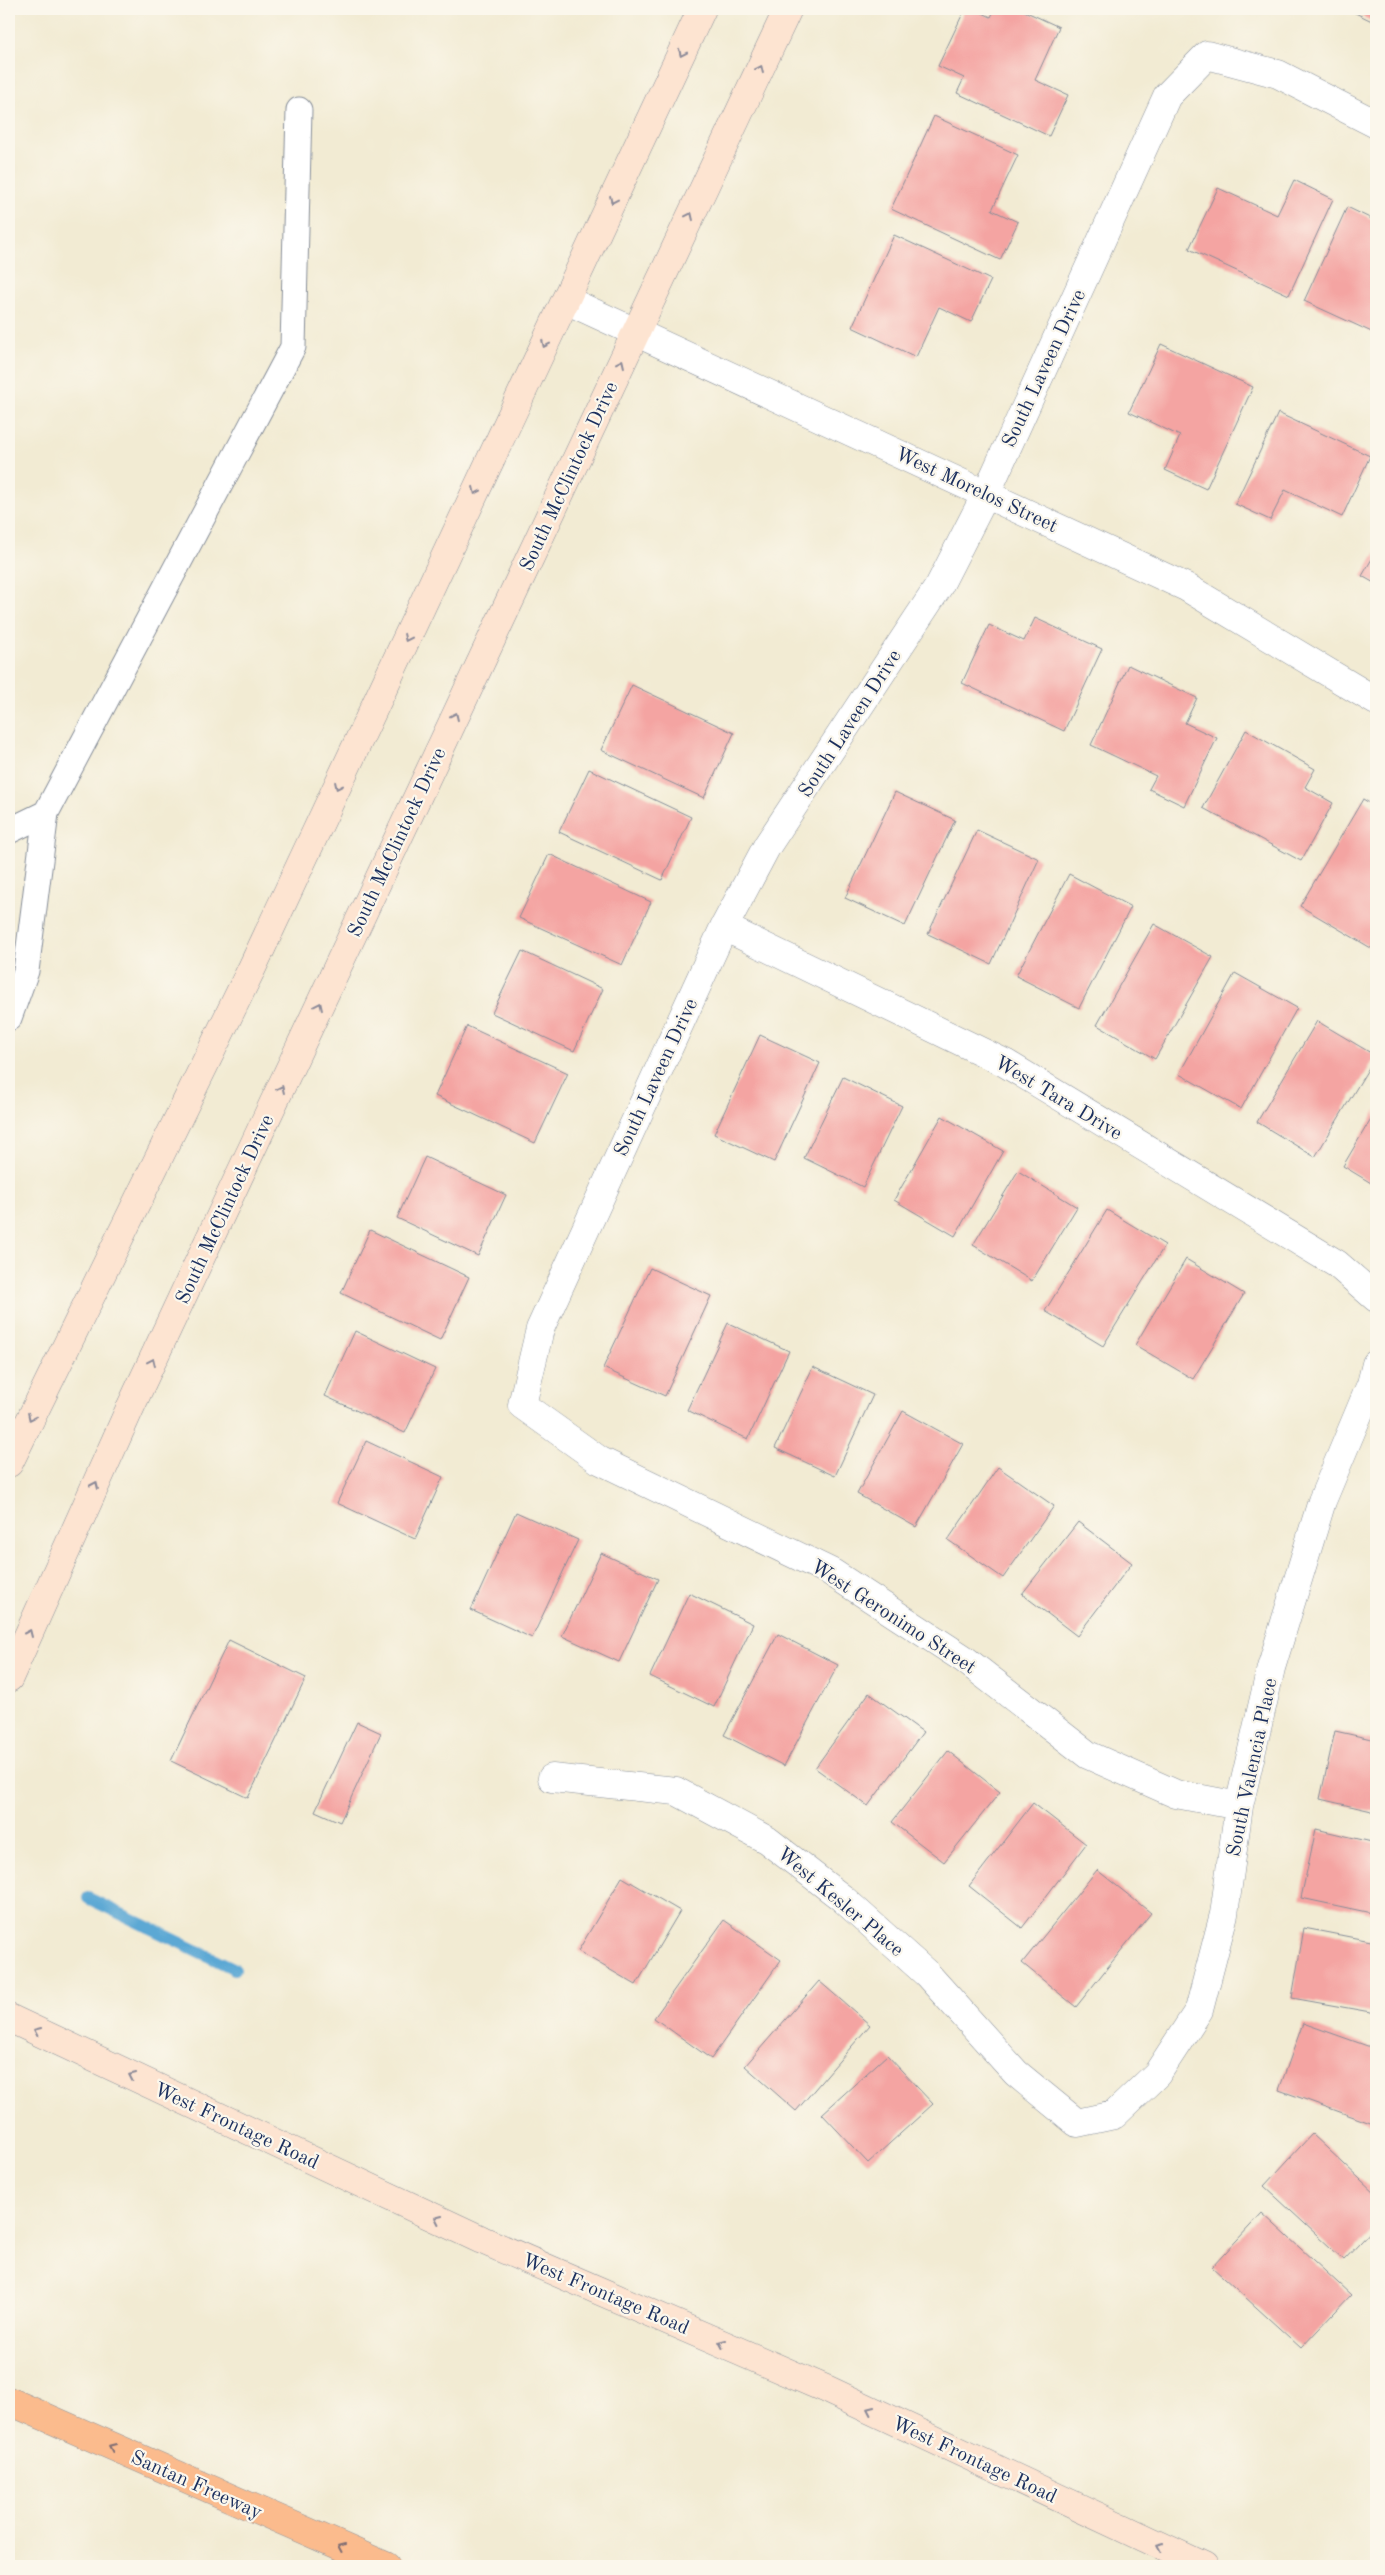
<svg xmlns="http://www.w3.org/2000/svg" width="1385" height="2575" font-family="'Old Standard TT',serif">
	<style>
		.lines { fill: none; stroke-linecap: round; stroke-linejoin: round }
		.stream { stroke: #5ba8d4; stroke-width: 12 }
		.building { fill: #f4a4a2 }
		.lane-casing { stroke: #868d98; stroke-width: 27 }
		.street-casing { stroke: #868d98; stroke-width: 29 }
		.secondary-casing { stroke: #868d98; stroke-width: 29 }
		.highway-casing { stroke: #868d98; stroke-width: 29 }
		.lane { stroke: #fff; stroke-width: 25 }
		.street { stroke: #fff; stroke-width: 28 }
		.secondary { stroke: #fde4d1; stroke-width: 28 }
		.highway { stroke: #fbbb8d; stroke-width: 28 }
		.oneway { stroke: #8c8a98 }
		.oneway2 { stroke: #806e73 }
		.labels { text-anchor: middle; stroke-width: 4.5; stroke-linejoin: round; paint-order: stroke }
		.street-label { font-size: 20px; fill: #1b2f5e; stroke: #fbf7ec }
	</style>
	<rect width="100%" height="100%" fill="#fbf7ec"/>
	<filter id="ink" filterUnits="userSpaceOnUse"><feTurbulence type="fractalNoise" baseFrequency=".02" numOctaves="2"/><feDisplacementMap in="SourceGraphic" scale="10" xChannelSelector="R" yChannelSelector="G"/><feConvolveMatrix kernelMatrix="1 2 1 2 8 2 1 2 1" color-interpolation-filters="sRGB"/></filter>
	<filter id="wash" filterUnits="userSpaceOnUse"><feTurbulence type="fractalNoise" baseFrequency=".0096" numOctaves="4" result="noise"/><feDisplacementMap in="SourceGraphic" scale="20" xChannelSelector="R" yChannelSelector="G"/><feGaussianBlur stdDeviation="1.12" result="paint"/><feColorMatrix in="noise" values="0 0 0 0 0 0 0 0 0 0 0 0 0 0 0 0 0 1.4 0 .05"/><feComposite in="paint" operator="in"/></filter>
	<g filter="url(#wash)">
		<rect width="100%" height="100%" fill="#f2ebd3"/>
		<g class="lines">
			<path class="stream" d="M88,1898L235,1969"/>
		</g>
		<g id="blocks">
			<path class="building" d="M965,9H974L991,17L995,9H1020L1059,27L1035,80L1068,95L1049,136L957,93L964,78L938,66Z
				M1347,9H1376V23Z
				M934,116L1018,155L992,210L1018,222L1000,260L891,209Z
				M1294,180L1333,199L1289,295L1189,249L1218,188L1277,215Z
				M1347,207L1376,221V334L1304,301Z
				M894,235L991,280L971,322L939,307L916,357L852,327Z
				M1161,344L1253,387L1206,489L1165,470L1180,436L1129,412Z
				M1278,413L1370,456L1342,517L1285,490L1270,520L1235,504Z
				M1376,552V584L1362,576Z
				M1035,618L1102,649L1064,731L962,683L989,625L1024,641Z
				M1128,665L1197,698L1185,723L1217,738L1184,806L1149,789L1156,776L1091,745Z
				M632,685L734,733L704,798L601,750Z
				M1246,730L1315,769L1305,787L1333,803L1301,861L1203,808Z
				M589,769L691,817L662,880L559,832Z
				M895,792L955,820L905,926L845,898Z
				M1363,799L1376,807V951L1300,906Z
				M977,830L1039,859L991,964L928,934Z
				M549,854L651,902L622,965L519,918Z
				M1069,874L1131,907L1079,1008L1016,976Z
				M1154,924L1213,957L1155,1059L1097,1025Z
				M522,951L603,989L574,1051L492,1013Z
				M1235,973L1297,1008L1241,1109L1179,1074Z
				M1317,1021L1376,1056L1315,1157L1257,1122Z
				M467,1026L568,1073L535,1143L435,1096Z
				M760,1035L820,1063L774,1162L714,1134Z
				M843,1077L902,1106L863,1187L804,1158Z
				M1376,1110V1186L1343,1166Z
				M942,1116L1003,1151L955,1236L894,1200Z
				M425,1157L506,1195L478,1256L397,1218Z
				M1018,1171L1077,1207L1032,1281L973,1245Z
				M1107,1210L1165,1245L1103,1346L1045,1311Z
				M370,1230L469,1277L440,1340L341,1293Z
				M1186,1259L1244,1294L1193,1379L1135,1345Z
				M650,1268L711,1296L665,1396L603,1368Z
				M728,1323L789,1351L748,1439L687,1410Z
				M355,1331L435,1369L405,1433L325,1396Z
				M813,1367L873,1395L835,1476L775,1448Z
				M903,1411L963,1444L916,1527L857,1494Z
				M366,1441L443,1477L415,1539L337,1503Z
				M998,1467L1054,1506L1003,1578L948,1540Z
				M516,1512L578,1540L532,1638L471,1610Z
				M1078,1522L1132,1563L1077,1636L1022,1594Z
				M601,1553L658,1579L619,1662L562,1636Z
				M689,1593L753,1624L714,1707L650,1676Z
				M778,1634L838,1665L784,1766L724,1735Z
				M229,1640L306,1678L248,1798L171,1761Z
				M869,1693L923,1732L868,1806L815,1768Z
				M357,1722L381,1733L340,1822L315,1811Z
				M1335,1731L1376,1740V1812L1320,1799Z
				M948,1751L1000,1792L944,1862L892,1822Z
				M1033,1803L1086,1844L1022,1928L969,1886Z
				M1316,1829L1376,1843V1914L1301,1898Z
				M1097,1870L1151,1913L1076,2007L1022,1963Z
				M622,1877L680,1911L636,1985L578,1951Z
				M724,1920L781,1960L711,2059L654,2018Z
				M1304,1928L1376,1942V2013L1292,1998Z
				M819,1981L870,2025L796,2111L745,2066Z
				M1303,2023L1376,2049V2125L1279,2090Z
				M887,2055L933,2104L868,2163L822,2114Z
				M1312,2134L1376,2194V2226L1344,2260L1264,2186Z
				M1262,2213L1351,2295L1301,2348L1212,2267Z"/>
		</g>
	</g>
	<g filter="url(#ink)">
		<use href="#blocks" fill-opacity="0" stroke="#868d98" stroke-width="1"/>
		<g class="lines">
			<g class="lane-casing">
				<path id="lane" d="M9,831L46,813
					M9,1018L26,971L46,813L293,347L299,110"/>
			</g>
			<g class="street-casing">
				<path id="street" d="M566,300L1186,587L1376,701
					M724,927L1005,1063L1337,1264L1376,1298
					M552,1778L676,1791L767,1840L842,1898L927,1974L1016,2073L1077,2123L1114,2115L1157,2074L1199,2010L1224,1914L1239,1806L1271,1668L1322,1501L1371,1384L1376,1364
					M1239,1806L1176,1794L1088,1755L964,1659L831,1572L599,1460L522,1405L540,1329L724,927L767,846L939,586L986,494L1167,96L1207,55L1278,74L1376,124"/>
			</g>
			<g class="secondary-casing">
				<path id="secondary" d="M9,1463L252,968L702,9
					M9,1678L131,1406L788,9
					M9,2018L482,2240L826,2389L1204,2566"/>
			</g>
			<g class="highway-casing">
				<path id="highway" d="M9,2401L386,2566"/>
			</g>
			<use href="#lane" class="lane"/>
			<use href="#street" class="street"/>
			<use href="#secondary" class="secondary"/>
			<use href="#highway" class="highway"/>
		</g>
		<defs><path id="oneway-chevron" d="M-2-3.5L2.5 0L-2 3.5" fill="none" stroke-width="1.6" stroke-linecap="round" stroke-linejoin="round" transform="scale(1.25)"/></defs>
		<g class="oneway">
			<use href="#oneway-chevron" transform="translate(682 53) rotate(115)"/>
			<use href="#oneway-chevron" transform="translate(760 69) rotate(-65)"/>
			<use href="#oneway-chevron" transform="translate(613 200) rotate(115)"/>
			<use href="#oneway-chevron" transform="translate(690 216) rotate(-65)"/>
			<use href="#oneway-chevron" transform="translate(545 344) rotate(115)"/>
			<use href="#oneway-chevron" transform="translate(621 363) rotate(-65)"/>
			<use href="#oneway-chevron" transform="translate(476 491) rotate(115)"/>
			<use href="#oneway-chevron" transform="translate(407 638) rotate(115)"/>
			<use href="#oneway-chevron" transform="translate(455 716) rotate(-65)"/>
			<use href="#oneway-chevron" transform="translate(338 786) rotate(115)"/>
			<use href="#oneway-chevron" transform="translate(319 1006) rotate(-65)"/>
			<use href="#oneway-chevron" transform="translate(281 1089) rotate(-65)"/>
			<use href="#oneway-chevron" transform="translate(152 1362) rotate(-65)"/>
			<use href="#oneway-chevron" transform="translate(31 1417) rotate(116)"/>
			<use href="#oneway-chevron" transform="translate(95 1485) rotate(-66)"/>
			<use href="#oneway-chevron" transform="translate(29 1633) rotate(-66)"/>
			<use href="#oneway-chevron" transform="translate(37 2031) rotate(-155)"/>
			<use href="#oneway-chevron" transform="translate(132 2076) rotate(-155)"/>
			<use href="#oneway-chevron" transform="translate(438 2219) rotate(-155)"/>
			<use href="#oneway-chevron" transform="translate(722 2343) rotate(-156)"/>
			<use href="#oneway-chevron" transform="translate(870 2410) rotate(-155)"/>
			<use href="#oneway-chevron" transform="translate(1160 2546) rotate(-155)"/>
		</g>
		<g class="oneway2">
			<use href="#oneway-chevron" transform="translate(112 2447) rotate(-156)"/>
			<use href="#oneway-chevron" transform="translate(341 2547) rotate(-156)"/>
		</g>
	</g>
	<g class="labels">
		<g class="street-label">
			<text transform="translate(1043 368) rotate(-65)" y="7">South Laveen Drive</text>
			<text transform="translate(568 476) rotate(-65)" y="7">South McClintock Drive</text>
			<text transform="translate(977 489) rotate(25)" y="7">West Morelos Street</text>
			<text transform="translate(849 723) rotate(-57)" y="7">South Laveen Drive</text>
			<text transform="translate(396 842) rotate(-65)" y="7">South McClintock Drive</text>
			<text transform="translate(655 1077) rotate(-65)" y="7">South Laveen Drive</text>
			<text transform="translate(1059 1097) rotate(31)" y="7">West Tara Drive</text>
			<text transform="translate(224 1209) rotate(-65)" y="7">South McClintock Drive</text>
			<text transform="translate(894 1616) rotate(33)" y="7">West Geronimo Street</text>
			<text transform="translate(1251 1767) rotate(-78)" y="7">South Valencia Place</text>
			<text transform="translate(841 1901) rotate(40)" y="7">West Kesler Place</text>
			<text transform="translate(237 2125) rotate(25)" y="7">West Frontage Road</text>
			<text transform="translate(606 2293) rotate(23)" y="7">West Frontage Road</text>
			<text transform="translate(975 2459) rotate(25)" y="7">West Frontage Road</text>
			<text transform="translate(197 2484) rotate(24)" y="7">Santan Freeway</text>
		</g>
	</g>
	<rect width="1385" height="2575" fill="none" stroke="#fbf7ec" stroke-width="30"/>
</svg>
